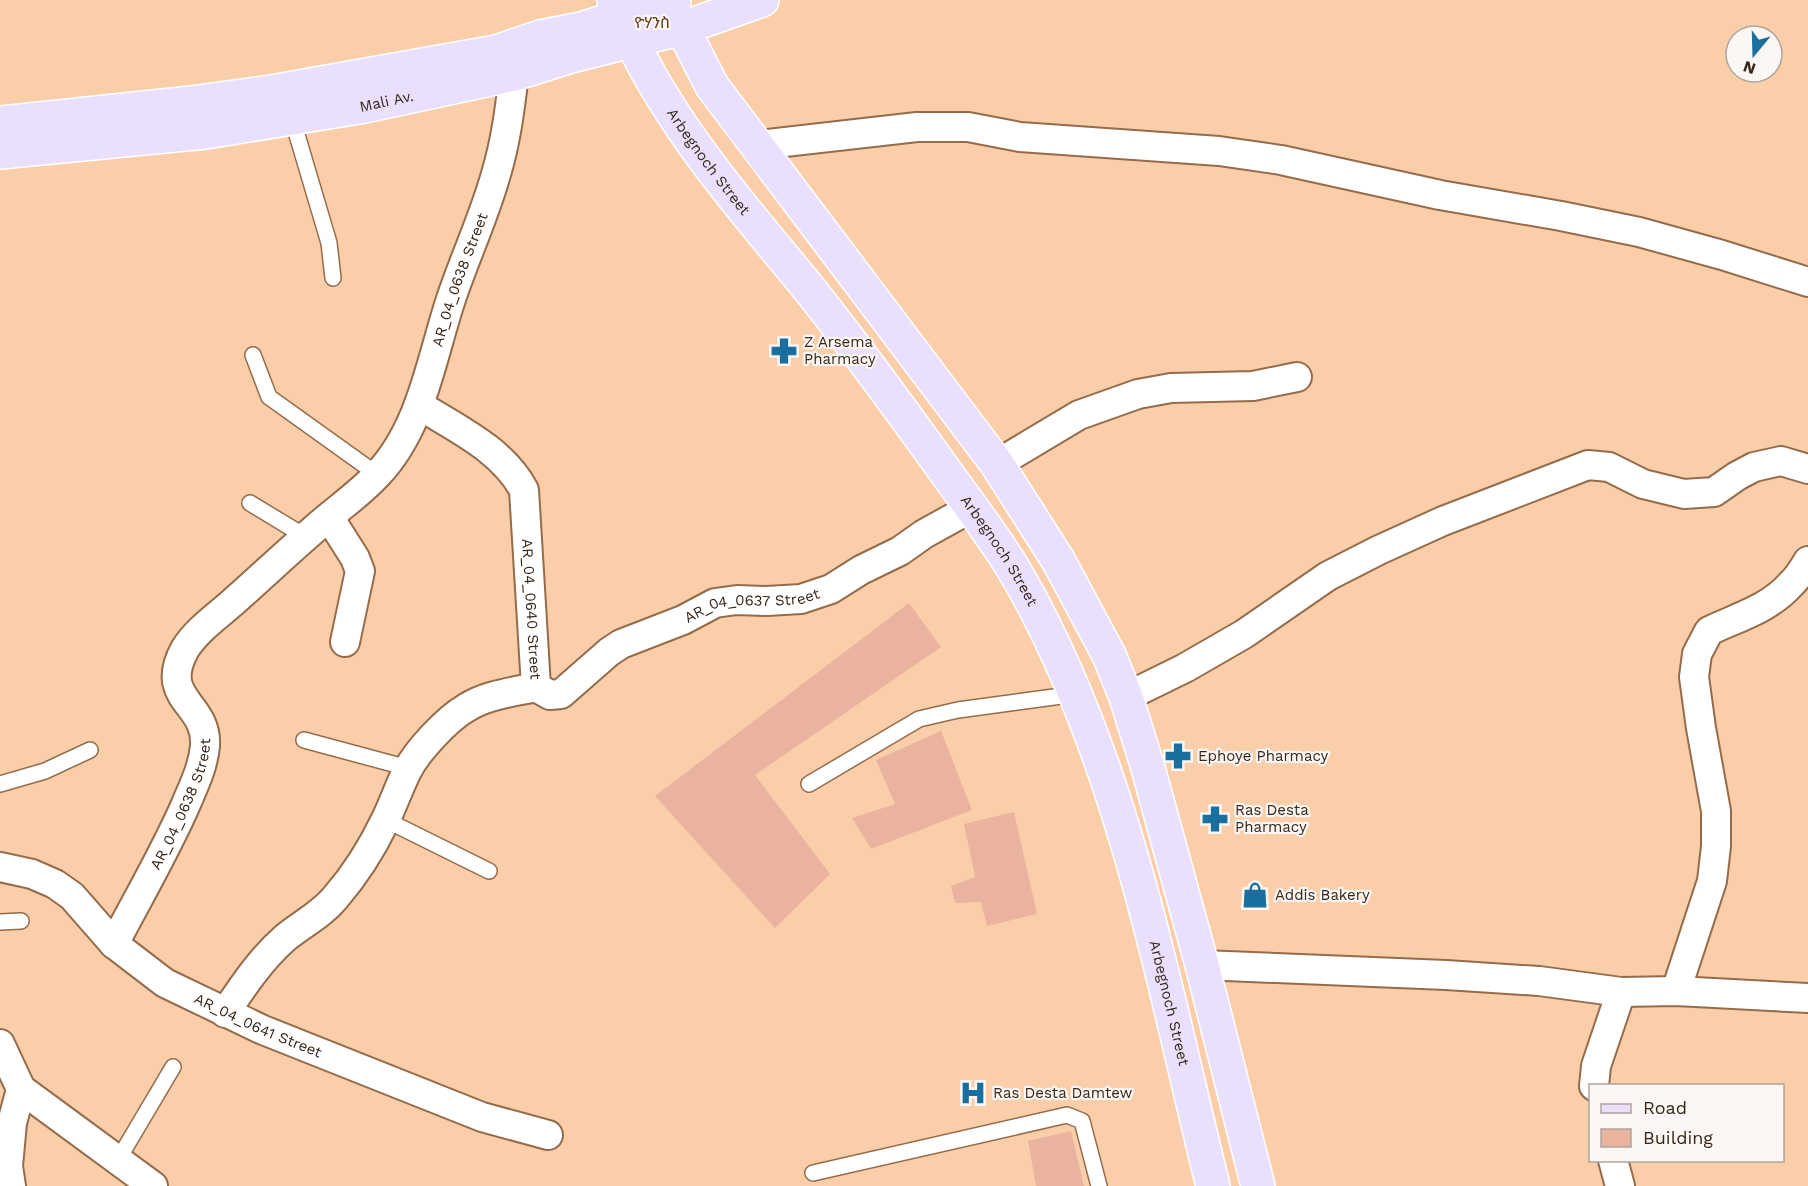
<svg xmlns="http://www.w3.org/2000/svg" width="1808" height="1186" font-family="'Work Sans','Noto Sans Ethiopic',sans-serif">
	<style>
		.building { fill: #eab3a0 }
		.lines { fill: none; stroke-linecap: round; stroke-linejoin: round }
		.lane-casing { stroke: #946c4b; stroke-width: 18 }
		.street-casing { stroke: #946c4b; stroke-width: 32 }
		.primary-casing { stroke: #fff; stroke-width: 36 }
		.lane { stroke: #fff; stroke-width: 15 }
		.street { stroke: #fff; stroke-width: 28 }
		.primary { stroke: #eae0fd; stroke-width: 33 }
		.labels { text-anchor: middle; stroke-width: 4.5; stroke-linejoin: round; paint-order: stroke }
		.street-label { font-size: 15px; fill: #382719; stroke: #fcf7f4 }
		.poi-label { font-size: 15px; fill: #382719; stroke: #fcf7f4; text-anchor: start }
		.neighbourhood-label { font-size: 16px; fill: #613c1c; stroke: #fcf7f4 }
	</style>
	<rect width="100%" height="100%" fill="#fbceaa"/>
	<path class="building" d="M909,603L941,647L755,775L830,874L775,928L655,796Z
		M941,731L972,810L871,849L852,818L895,804L876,760Z
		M1014,812L1037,914L987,926L981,902L955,903L951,886L975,877L964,824Z
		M1071,1131L1084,1186H1036L1028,1141Z"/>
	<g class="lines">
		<g class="lane-casing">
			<path id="lane" d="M292,118L329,243L333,278
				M253,355L269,397L378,475
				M250,503L306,537
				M304,740L408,768
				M0,784L45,771L90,750
				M809,784L919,719L958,710L1076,694
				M386,820L489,871
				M0,922L21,921
				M118,1160L173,1067
				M813,1173L1067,1115L1082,1121L1099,1186"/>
		</g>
		<g class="street-casing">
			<g id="street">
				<path d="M759,145L917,127H968L1020,137L1219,151L1281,160L1440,195L1561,216L1639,232L1722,255L1808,282"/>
				<path id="s1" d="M419,405C457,429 502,449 524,490L536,687"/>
				<path d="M997,464L1079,415L1138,394L1171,388L1253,386L1297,377"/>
				<path d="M329,517L355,558L360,571L345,642"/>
				<path id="s2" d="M536,687L550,695L561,694L609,652L621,644L683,620L715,603L737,600L767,601L801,599L831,589L861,570L900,551L924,534L971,508"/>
				<path d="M1126,697L1185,668L1244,634L1328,576L1379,550L1443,521L1588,465L1609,467L1643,484L1684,494L1714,492L1737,476L1754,467L1781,461L1808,469"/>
				<path id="s3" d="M0,867L32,874L55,884L72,896L114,944L165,983L263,1030L482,1117L548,1135"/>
				<path id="s4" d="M114,944C138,898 165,852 186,804C194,785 203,767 205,746C208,702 157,700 185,649C196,631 216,617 232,603C265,574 297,543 331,515C347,502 363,490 377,475C422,428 431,359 451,299C465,257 484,217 496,174C506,141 510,108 514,74"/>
				<path d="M1202,965L1446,975L1539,981L1621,992L1676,991L1808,998"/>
				<path d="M1676,991L1712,881L1716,846V811L1701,728L1694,677L1697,654L1709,631C1738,617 1769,609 1791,584C1798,578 1803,569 1808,561"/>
				<path d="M225,1013C243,986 261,959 285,938C302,924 321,915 335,898C355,875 372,848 385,821C393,805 399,787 407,771C417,751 447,719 466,708C486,695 513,692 536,687"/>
				<path d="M0,1044L21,1089L12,1123L8,1166L11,1186"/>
				<path d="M1594,1086L1596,1066L1621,992"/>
				<path d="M21,1089L153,1186"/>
				<path d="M1613,1160L1620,1186"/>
			</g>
		</g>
		<g class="primary-casing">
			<g id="primary">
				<path id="s5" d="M614,0C654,106 731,194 802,280C851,340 895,402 940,464C966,501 995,537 1017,575C1124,760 1162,981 1213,1186"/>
				<path d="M668,0L712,86L997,464L1058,560L1109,655L1126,697L1148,768L1202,965L1258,1186"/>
				<path d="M0,123L191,103L271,92L496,52L540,37L581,29L674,0"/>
				<path id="s6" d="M0,152L206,132L365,106L514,74L571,56L683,28L762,0"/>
			</g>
		</g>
		<use href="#lane" class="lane"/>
		<use href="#street" class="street"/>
		<use href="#primary" class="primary"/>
	</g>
	<defs>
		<g id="pharmacy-bare" transform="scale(2.07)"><path d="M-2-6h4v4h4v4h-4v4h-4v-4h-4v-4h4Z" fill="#1b6f9f" stroke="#fcf7f4" stroke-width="2.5" paint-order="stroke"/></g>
		<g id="shop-bare" transform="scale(2.07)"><path d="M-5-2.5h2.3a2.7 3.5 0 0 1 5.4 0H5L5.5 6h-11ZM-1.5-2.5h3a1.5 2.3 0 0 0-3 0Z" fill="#1b6f9f" stroke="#fcf7f4" stroke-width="2.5" paint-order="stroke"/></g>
		<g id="hospital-bare" transform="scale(2.07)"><path d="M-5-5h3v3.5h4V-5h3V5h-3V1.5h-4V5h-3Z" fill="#1b6f9f" stroke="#fcf7f4" stroke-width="2.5" paint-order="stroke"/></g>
	</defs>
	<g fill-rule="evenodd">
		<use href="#pharmacy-bare" x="784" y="351"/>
		<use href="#pharmacy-bare" x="1178" y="756"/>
		<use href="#pharmacy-bare" x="1215" y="819"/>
		<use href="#shop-bare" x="1255" y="895"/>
		<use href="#hospital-bare" x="973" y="1093"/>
	</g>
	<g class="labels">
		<g class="street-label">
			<text dy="5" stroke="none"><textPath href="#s6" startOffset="390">Mali Av.</textPath></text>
			<text dy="5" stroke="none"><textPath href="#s5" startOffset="188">Arbegnoch Street</textPath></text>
			<text dy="5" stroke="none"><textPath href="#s4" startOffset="798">AR_04_0638 Street</textPath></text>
			<text dy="5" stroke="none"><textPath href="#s5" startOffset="674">Arbegnoch Street</textPath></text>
			<text dy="5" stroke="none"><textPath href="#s2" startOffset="244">AR_04_0637 Street</textPath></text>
			<text dy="5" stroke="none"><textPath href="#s1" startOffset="256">AR_04_0640 Street</textPath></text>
			<text dy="5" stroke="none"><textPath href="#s4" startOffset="156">AR_04_0638 Street</textPath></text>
			<text dy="5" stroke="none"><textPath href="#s5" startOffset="1160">Arbegnoch Street</textPath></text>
			<text dy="5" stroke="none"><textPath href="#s3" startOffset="309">AR_04_0641 Street</textPath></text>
		</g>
		<g class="poi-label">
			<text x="804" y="347">Z Arsema<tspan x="804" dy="17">Pharmacy</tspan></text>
			<text x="1198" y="761">Ephoye Pharmacy</text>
			<text x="1235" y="815">Ras Desta<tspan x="1235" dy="17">Pharmacy</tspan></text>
			<text x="1275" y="900">Addis Bakery</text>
			<text x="993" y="1098">Ras Desta Damtew</text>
		</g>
		<g class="neighbourhood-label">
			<text x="652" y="28">ዮሃንስ</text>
		</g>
	</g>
	<rect x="1589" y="1084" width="195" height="78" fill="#fcf7f4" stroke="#aea49c" stroke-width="1.5"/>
	<rect x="1601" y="1104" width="30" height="9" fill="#eae0fd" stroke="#aea49c" stroke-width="1.5"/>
	<text x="1643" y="1114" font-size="18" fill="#382719">Road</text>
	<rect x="1601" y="1129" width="30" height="18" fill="#eab3a0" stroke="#aea49c" stroke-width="1.5"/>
	<text x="1643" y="1144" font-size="18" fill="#382719">Building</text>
	<g transform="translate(1754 54) rotate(199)"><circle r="28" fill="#fcf7f4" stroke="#aea49c" stroke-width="1.5"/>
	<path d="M0-4.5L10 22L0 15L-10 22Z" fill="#1b6f9f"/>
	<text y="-9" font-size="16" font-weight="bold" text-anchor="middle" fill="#382719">N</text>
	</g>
</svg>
